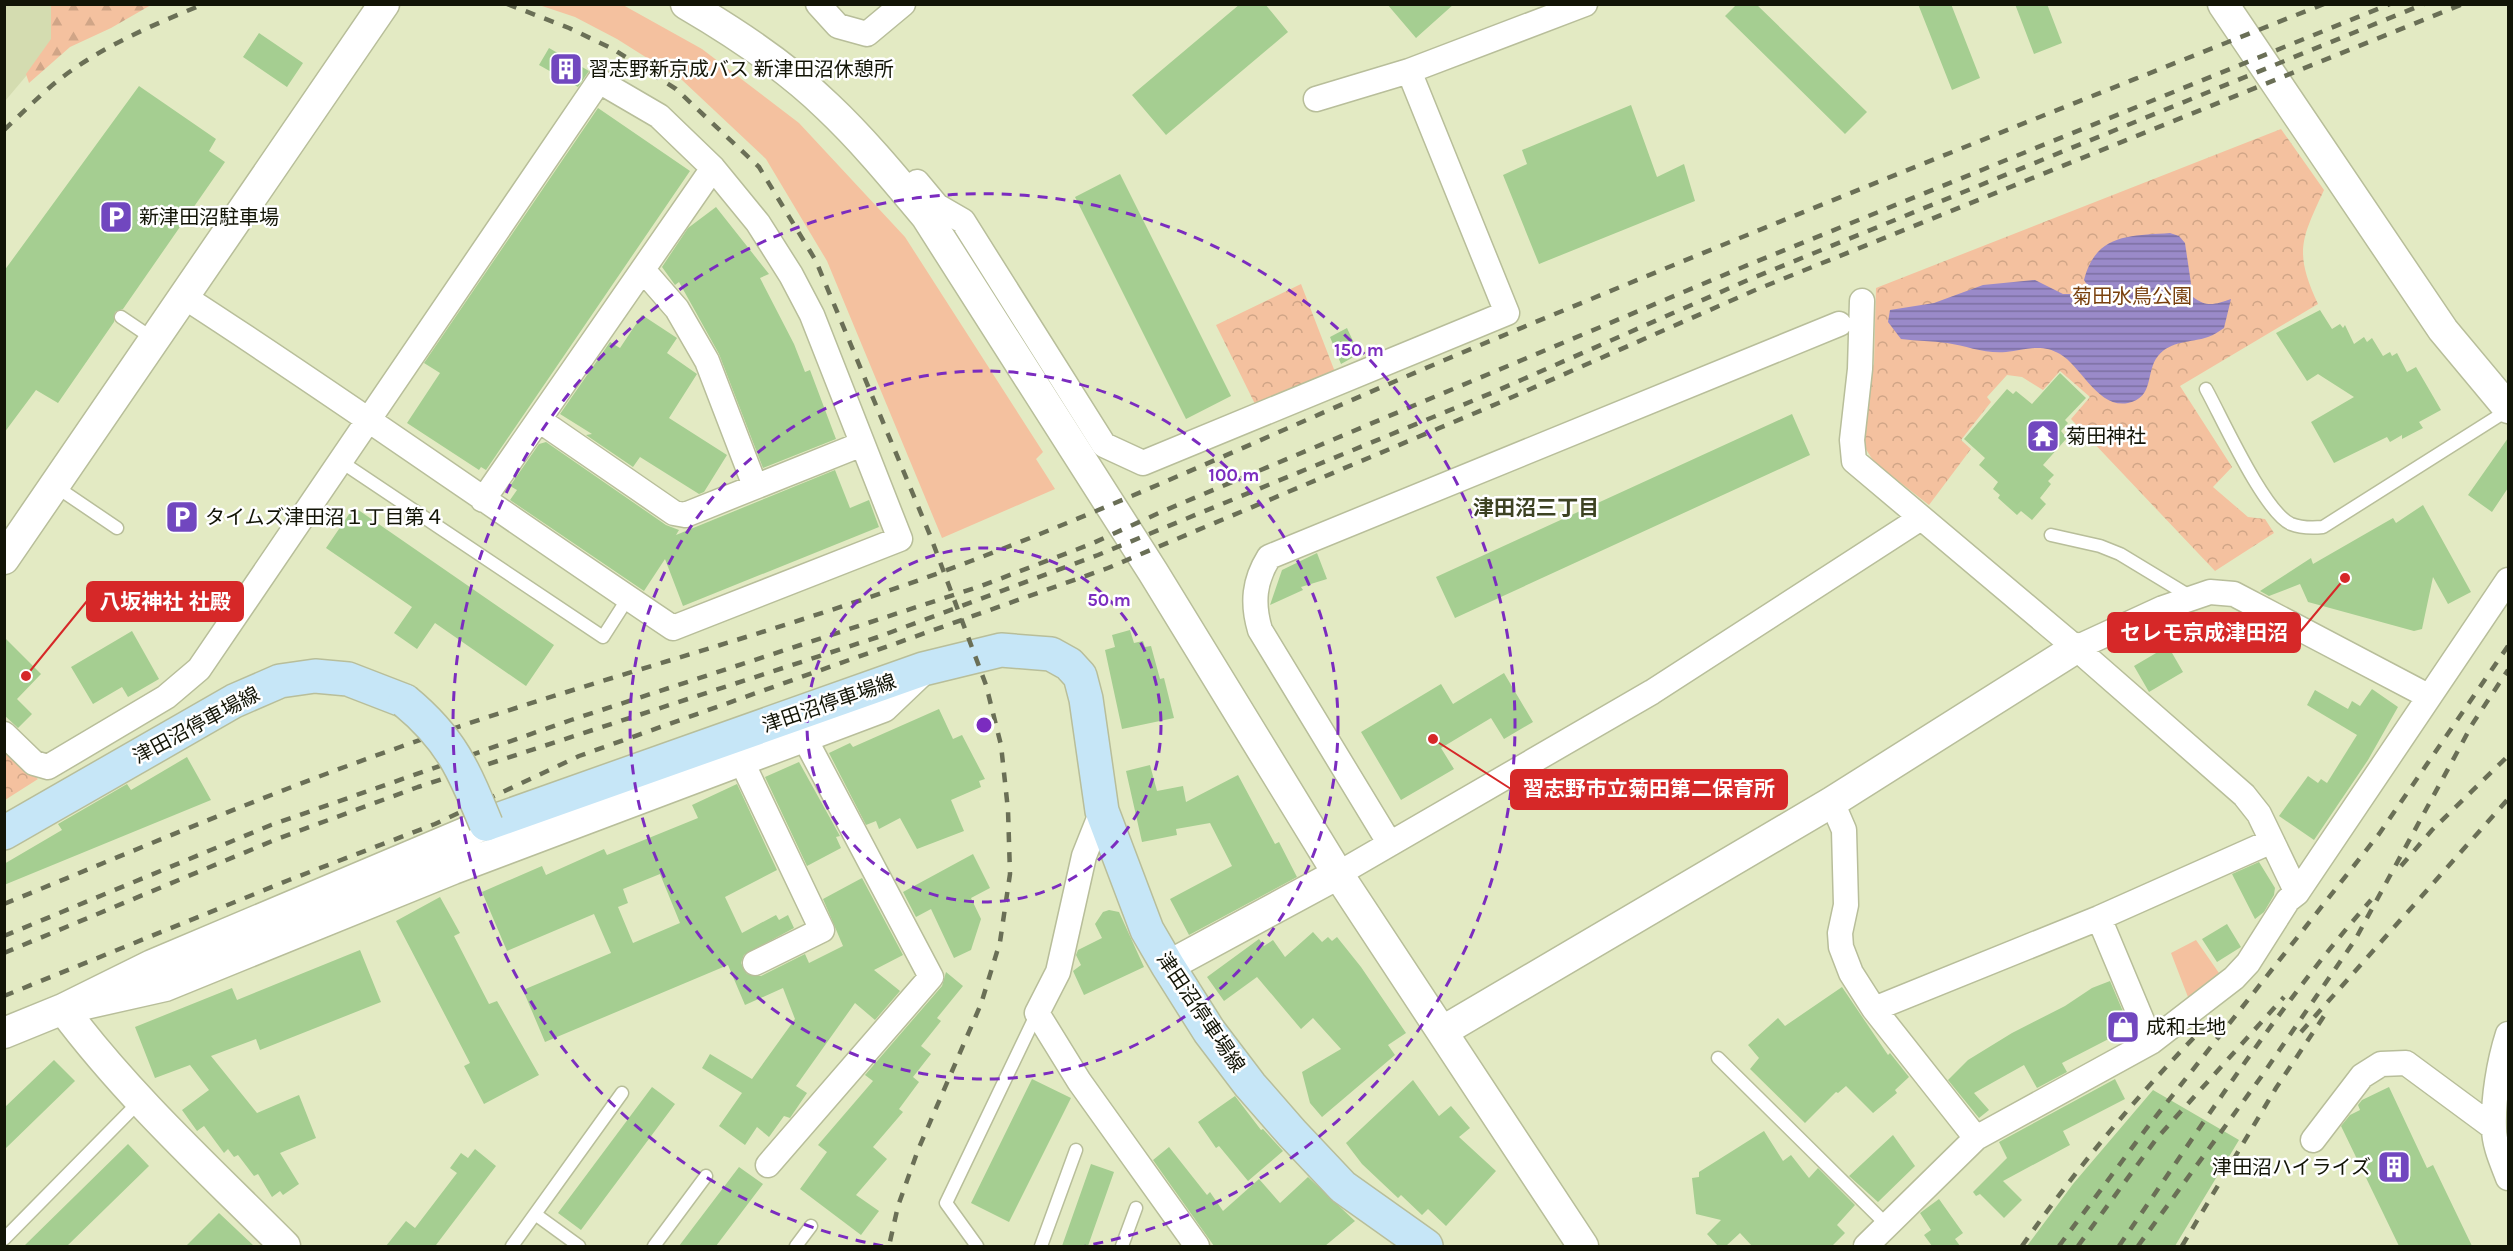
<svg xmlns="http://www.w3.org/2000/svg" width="2513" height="1251" font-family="Karla,'Noto Sans JP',sans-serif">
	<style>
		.built { fill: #d4dcb0 }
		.green { fill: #f4c19f }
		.forest { fill: url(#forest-firs) }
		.park { fill: url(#park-crowns) }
		.water { fill: url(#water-rules) }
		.building { fill: #a5ce91; fill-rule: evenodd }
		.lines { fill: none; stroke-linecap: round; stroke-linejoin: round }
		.service-casing { stroke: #b8be9a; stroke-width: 15 }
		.minor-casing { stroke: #b8be9a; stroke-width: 27 }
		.tertiary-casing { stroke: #b8be9a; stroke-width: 33 }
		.secondary-casing { stroke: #b8be9a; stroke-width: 36 }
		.service { stroke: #fff; stroke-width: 12 }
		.minor { stroke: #fff; stroke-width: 24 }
		.tertiary { stroke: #fff; stroke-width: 30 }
		.secondary { stroke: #c6e6f7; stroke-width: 33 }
		.rail { stroke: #6a6f56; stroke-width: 4.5; stroke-dasharray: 10 10; stroke-linecap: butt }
		.secondary-bridge-casing { stroke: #b8be9a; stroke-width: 36; stroke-linecap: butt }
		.secondary-bridge { stroke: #c6e6f7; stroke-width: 33 }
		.ring { fill: none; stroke: #7b2cbf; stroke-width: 3; stroke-dasharray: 10 8 }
		.labels { text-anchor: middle; stroke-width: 5; stroke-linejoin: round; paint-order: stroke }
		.poi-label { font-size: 20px; fill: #121406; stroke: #fff; text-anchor: start }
		.park-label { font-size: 20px; fill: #79400d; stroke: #fff }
		.street-label { font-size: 20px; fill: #121406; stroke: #fff }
		.neighbourhood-label { font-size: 21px; font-weight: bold; fill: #3d4222; stroke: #fff }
		.centre { fill: #7b2cbf; stroke: #fff; stroke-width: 3 }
		.ring-label { font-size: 18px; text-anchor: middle; font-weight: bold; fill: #7b2cbf; stroke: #fff; stroke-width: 5; stroke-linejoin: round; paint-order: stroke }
		.leader { fill: none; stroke: #d62828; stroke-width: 2 }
		.callout-dot { fill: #d62828; stroke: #fff; stroke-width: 2 }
		.callout { fill: #d62828; stroke: #d62828; stroke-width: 2 }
		.callout-label { font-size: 21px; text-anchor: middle; font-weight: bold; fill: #fff }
	</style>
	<defs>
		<pattern id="forest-firs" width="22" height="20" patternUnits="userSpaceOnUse" patternTransform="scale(1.5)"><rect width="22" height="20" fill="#f4c19f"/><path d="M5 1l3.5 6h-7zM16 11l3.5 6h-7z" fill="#d0a587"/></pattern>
		<pattern id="park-crowns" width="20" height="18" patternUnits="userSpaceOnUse" patternTransform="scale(1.5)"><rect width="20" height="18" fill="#f4c19f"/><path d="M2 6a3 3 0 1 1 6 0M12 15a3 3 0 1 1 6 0" fill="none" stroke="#d0a587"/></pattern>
		<pattern id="water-rules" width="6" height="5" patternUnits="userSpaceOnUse" patternTransform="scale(1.5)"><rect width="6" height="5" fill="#9a8ac9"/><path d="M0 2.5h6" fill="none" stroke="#7c70a1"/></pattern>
	</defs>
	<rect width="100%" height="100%" fill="#e3eac3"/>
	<path class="built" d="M5,5H86L5,101Z"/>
	<path class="green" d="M539,5H623L702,49L799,123L905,237L1043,452L1036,459L1055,489L942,538L827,261L766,159L682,80L617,39L575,17Z
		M2196,940L2219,973L2188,997L2171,953Z"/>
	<path class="forest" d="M51,5V4L151,5L111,28L70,47L29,83L26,74L51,39Z"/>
	<path class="park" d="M2281,129L2324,190C2301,240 2294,252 2318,304L2180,386L2232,467L2213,487L2248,517L2265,519L2274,533L2215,571L2071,419L2090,397L2060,371L2043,390L2022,377L2007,375L1987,397L1991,402L1961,440L1971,449L1929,505L1874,462L1859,438L1870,371L1874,364L1876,288Z
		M1301,284L1335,372L1256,406L1216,325Z
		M4,746L38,779L5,800H4Z"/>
	<path class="water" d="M2170,233L2179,236L2185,243L2193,297C2207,308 2216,304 2231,299L2224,328C2219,331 2214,335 2208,337C2191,343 2171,340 2158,356C2145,372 2155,397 2128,403C2098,409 2081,366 2060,354C2041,343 2026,350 2006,352C1985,354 1967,346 1947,343C1932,341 1917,341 1901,339L1888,322L1890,310L1934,303L1983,285L2035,280L2063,294H2083L2089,288L2084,280C2096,233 2130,236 2170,233Z"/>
	<path class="building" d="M1240,4H1265L1288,32L1166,135L1132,95Z
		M1387,4H1454L1416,38Z
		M1737,4H1756L1867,112L1845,134L1725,16Z
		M1918,4H1951L1980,78L1952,90Z
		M2015,4H2047L2062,43L2034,54Z
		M259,33L303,63L287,87L243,57Z
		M549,48L589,71L578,87L539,65Z
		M139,86L216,139L209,151L225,162L123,309L115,312L114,322L58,403L36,390L4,433V271Z
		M1631,105L1657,177L1684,164L1695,201L1539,264L1503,175L1527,164L1522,150Z
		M598,108L690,171L486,470L481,467L479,470L407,423L440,373L424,363Z
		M1120,174L1231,396L1186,419L1075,197Z
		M716,207L769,274L760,278L794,344L805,372L810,370L836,439L763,468L719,354L679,282L675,285L662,267L688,228Z
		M2320,310L2332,329L2340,324L2343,328L2345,325L2354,344L2364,337L2367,342L2372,338L2383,356L2390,352L2392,356L2397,353L2407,372L2416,367L2441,410L2419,422L2423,428L2402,439V435L2390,442L2387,437L2334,463L2311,422L2354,397L2318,374L2307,381L2276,333Z
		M642,315L677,338L667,353L697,374L669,418L727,455L704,492L699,494L640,457L633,467L586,435L592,434L560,414L610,342L620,348Z
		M1347,328L1359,354L1341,364L1330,337Z
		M2060,373L2086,398L2065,420L2068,423L2061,431L2067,438L2043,465L2054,475L2048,481L2051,484L2040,498L2046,504L2032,520L2021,511L2017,515L1998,498L2000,495L1993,489L1998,482L1979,465L1985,458L1964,439L2007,389L2013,394L2016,391L2032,404Z
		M1792,414L1810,455L1455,618L1436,577Z
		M2508,438V488L2492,512L2468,495Z
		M546,442L666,525L679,530L676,535L835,470L850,508L869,500L879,527L683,606L665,559L644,591L510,500L517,490L510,486L539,444Z
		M2423,505L2471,592L2448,604L2433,577L2422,629L2414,631L2308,602L2300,584L2269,596L2260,591L2311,558L2313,564L2393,518L2396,523Z
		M354,507L554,645L526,686L435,623L417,649L394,633L412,607L326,548Z
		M1317,553L1327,579L1301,587L1303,590L1270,605L1282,570Z
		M1130,630L1134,643L1143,641L1145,647L1151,646L1160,679L1164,678L1174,718L1122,729L1105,650L1115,647L1112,635Z
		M132,631L159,679L128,697L122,687L93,704L71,667Z
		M4,637L41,674L17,699L32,714L18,728L4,715Z
		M2168,646L2183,672L2149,692L2134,666Z
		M1504,673L1533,722L1504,739L1491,718L1441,748L1454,769L1401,800L1361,732L1441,684L1453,704Z
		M2372,689L2398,707L2368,760L2314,840L2279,816L2308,776L2318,783L2321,779L2327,783L2357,735L2307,705L2315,690L2348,709L2352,701L2360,706Z
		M939,709L953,739L962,735L985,779L979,781L981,787L951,800L964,831L917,849L900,818L879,829L876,821L866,825L829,753L850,743L853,747Z
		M187,757L211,800L4,885V864L62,830L58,824L127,784L131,790Z
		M799,762L840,836L836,837L841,848L807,866L765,777Z
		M1150,765L1157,791L1183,786L1186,802L1238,775L1275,844L1279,842L1297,877L1189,935L1170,899L1232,866L1210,823L1176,829L1177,835L1142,842L1126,771Z
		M737,784L777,870L725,897L742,933L776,915L779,920L788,915L794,928L744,955L741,963L747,974L761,976L805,954L809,963L843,946L823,899L862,878L903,955L874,970L900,991L875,1020L855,1003L796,1086L807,1093L790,1118L784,1116L769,1137L757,1127L745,1145L719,1126L742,1093L702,1068L710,1054L752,1079L795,1019L783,988L745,1005L728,965L545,1042L523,990L611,953L594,914L507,951L482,892L542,866L546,875L604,849L607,855L698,818L692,805ZM660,874L680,923L633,943L618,907L628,903L623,889Z
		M973,854L990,888L971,898L981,919L971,950L954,958L931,909L916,917L903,892Z
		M2259,862L2275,888L2274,895L2264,912L2255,919L2232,874Z
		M440,897L460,933L454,936L489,1004L497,1001L539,1075L484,1104L464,1066L470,1063L396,921Z
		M1109,910L1119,912L1144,967L1084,995L1073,971L1081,965L1076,955L1078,950L1102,938L1095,924L1103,912Z
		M2227,924L2241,947L2217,962L2202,939Z
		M1313,932L1322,942L1328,937L1332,941L1337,937L1361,967L1406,1033L1388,1045L1395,1055L1322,1117L1310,1103L1302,1072L1341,1049L1313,1018L1301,1029L1257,977L1224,1001L1207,977L1259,939L1264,946L1273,940L1285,957Z
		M360,950L381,1002L260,1050L256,1039L211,1056L257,1113L299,1095L316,1138L280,1153L299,1184L283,1195L280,1191L272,1197L258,1174L254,1176L238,1155L234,1157L228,1149L224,1153L204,1126L197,1131L182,1110L209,1090L190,1065L155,1078L135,1027L232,988L237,1000Z
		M946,972L963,986L937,1018L941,1021L921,1046L931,1054L913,1077L919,1082L899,1109L903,1112L873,1147L887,1159L856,1195L879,1211L861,1235L800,1189L827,1152L818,1145L873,1081L865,1075L942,986Z
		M2110,981L2130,1028L2062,1063L2067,1072L2037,1088L2024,1065L1974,1093L1989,1110L1979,1118L1948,1080L1968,1060L2012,1033L2065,1006L2092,988Z
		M1842,987L1888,1055L1890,1053L1909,1077L1895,1090L1897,1093L1873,1113L1846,1086L1838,1093L1836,1092L1805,1123L1750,1069L1759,1058L1748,1045L1778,1018L1785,1026Z
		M54,1060L75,1081L4,1150V1108Z
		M1032,1079L1071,1098L1009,1222L971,1203Z
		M2115,1079L2125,1099L2063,1131L2070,1145L2003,1181L2022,1200L2004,1218L1980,1194L1976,1196L1973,1192L2007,1158L1999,1142Z
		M1413,1080L1439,1116L1451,1106L1470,1128L1459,1137L1496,1171L1446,1226L1428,1209L1422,1215L1401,1195L1398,1198L1362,1164L1346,1143Z
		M652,1087L675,1104L581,1230L558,1213Z
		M2389,1087L2427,1168L2433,1165L2472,1246H2399L2341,1126L2350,1115L2360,1110L2358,1105L2362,1100Z
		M2153,1090L2239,1140L2175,1246H2027L2073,1184Z
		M1235,1096L1261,1130L1263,1129L1283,1151L1248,1181L1219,1146L1216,1148L1198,1122Z
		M1764,1131L1783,1161L1791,1155L1809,1178L1818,1168L1855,1205L1837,1225L1845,1233L1832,1246H1752L1740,1233L1726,1246H1718L1707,1234L1721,1220L1696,1214L1692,1178L1699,1177V1172Z
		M1893,1135L1915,1166L1878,1202L1849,1176Z
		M128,1144L149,1166L67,1246H24Z
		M1169,1147L1207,1195L1210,1192L1223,1211L1259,1179L1280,1203L1308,1177L1355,1221L1325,1246H1214L1153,1160Z
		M475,1149L496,1166L436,1245L438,1246H386L406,1221L415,1228L457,1173L450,1168L461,1153L468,1158Z
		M1091,1164L1114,1172L1088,1246H1062Z
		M739,1167L763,1184L716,1246H679Z
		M1939,1199L1963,1233L1955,1239L1960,1246H1932L1924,1235L1931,1230L1920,1213Z
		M219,1213L254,1246H186Z"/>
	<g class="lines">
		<g class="service-casing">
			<path id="service" d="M121,317L155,340
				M2206,389C2222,418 2264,512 2291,524C2301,528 2312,528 2323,527L2508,410
				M340,461L603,637L628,598
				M55,486L117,528
				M2051,535L2100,546L2120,554L2191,597
				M1718,1058L1887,1225
				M535,1214L579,1246
				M4,1239L140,1101
				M512,1246L622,1093
				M654,1246L706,1176
				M796,1246L811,1226
				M977,1246L946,1203L1037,1013
				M1041,1246L1076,1150
				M1122,1246L1136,1208"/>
		</g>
		<g class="minor-casing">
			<path id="minor" d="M818,4L838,26L867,34L903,4
				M1316,99L1409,71
				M917,182L937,206L963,221L1104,445L1143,463L1507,313L1409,71L1585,4
				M643,270L677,309L707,361L755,486
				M1862,301L1860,369L1852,440L1854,461L2076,648L2244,795L2259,814L2297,893
				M539,420L674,513L685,515L862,444
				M483,500L713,168
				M2076,648L2163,608L2210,592L2234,594L2428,696
				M4,734L34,763L48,767L166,697L199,669L599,81L659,116L713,168L758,223L791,275L812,315L900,539L673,628C510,519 350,404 186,298
				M741,760L822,930L755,963
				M1832,802L1844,830L1846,905L1840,933L1841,947L1851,973L1874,1009L1976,1138
				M1102,811L1084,856L1058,972L1037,1013L1079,1081L1197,1246
				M1390,844L1260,630C1252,603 1254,581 1269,557L1839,324
				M1338,874L1652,692L1921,518
				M2099,918L2151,1042
				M1874,1009L2099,918L2263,845L2273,843
				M2508,1034C2499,1062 2493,1098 2494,1128C2494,1145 2502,1162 2508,1178
				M2313,1140L2362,1076L2381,1064L2406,1063L2494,1128
				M768,1165L931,977L804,737
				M1866,1246L1976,1138L2151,1042L2234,978L2248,963L2288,900L2297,893L2508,580"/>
		</g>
		<g class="tertiary-casing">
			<path id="tertiary" d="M686,4C734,32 788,68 828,107C863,140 895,179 926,216L1153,572L1338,874L1583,1246
				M2223,4L2443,330L2508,408
				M4,559L384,4
				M1168,966L1338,874
				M1443,1031L1832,802L2076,648
				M4,1033L63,1009L152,965L486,824
				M285,1246C209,1170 128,1096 63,1009L165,986L453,869L883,707L923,669"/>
		</g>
		<g class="secondary-casing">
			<path id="secondary" d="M486,824L923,669L1001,650L1051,654L1069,664L1080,676L1086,699L1102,811L1147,930L1168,966L1209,1031L1250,1085L1292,1133L1343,1187L1426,1246
				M4,833L234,701L280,681L315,676L348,679L405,701"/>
		</g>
		<use href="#service" class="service"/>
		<use href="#minor" class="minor"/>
		<use href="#tertiary" class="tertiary"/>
		<use href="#secondary" class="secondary"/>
		<path class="rail" d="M507,4L569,28L613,49L676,89L759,167L816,261L930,535L986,685L1001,745L1008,810L1010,874L1000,942L981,1004L918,1150L898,1206L889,1246
			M4,130C19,116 33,102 49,88C93,50 150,26 204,4
			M2401,866L2432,830L2508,756
			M4,904C136,850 266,794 400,747C588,680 784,632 971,561C1142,496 1308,417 1478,346C1758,229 2041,116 2324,4
			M4,936L271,825L571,720L981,586L1091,544L1161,512L1743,267L2390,4
			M4,953L277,839L418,787L878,637L1098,555L1494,392L1748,280L2424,4
			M4,996L289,880L435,824L579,756L1108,568L1501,402L1753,291L2463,4
			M2301,1032L2508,799
			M2022,1246C2079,1165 2140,1092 2210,1021
			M2059,1246L2146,1129L2379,834L2508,646
			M2078,1246L2157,1138L2284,997
			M2119,1246C2200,1129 2277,1007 2371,900
			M2138,1246L2261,1077L2355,940L2473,723L2508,670
			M2182,1246L2276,1088L2324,1016"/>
		<g class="secondary-bridge-casing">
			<path id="secondary-bridge" d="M405,701C451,739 464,770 486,824"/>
		</g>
		<use href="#secondary-bridge" class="secondary-bridge"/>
	</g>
	<g class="ring">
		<circle cx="984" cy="725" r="177"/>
		<circle cx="984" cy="725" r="354"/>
		<path d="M883 1246A531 531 0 1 1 1085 1246"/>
	</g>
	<defs>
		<g id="building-square" transform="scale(1.725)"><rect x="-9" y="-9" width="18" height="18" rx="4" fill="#7147bf" stroke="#fff"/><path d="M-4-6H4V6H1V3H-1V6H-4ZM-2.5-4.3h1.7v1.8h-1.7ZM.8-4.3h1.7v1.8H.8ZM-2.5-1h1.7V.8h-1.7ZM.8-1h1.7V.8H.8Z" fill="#fff"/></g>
		<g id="parking-square" transform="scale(1.725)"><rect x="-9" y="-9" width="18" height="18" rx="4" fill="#7147bf" stroke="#fff"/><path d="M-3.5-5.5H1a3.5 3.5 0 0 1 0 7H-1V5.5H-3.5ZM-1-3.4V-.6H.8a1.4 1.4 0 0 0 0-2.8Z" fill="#fff"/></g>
		<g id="temple-square" transform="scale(1.725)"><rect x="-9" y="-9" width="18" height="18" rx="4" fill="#7147bf" stroke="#fff"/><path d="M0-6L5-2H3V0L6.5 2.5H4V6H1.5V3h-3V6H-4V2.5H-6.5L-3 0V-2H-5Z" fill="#fff"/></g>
		<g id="shop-square" transform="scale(1.725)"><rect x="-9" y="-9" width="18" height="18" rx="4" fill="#7147bf" stroke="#fff"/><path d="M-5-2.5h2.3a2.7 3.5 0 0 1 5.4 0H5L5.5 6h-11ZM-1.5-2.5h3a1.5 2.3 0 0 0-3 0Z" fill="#fff"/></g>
	</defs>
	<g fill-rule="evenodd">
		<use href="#building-square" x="566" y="69"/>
		<use href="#parking-square" x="116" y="217"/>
		<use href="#temple-square" x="2043" y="436"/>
		<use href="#parking-square" x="182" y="517"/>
		<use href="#shop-square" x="2123" y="1027"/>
		<use href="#building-square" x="2394" y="1167"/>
	</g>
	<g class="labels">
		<g class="poi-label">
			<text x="589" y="76">習志野新京成バス 新津田沼休憩所</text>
			<text x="139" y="224">新津田沼駐車場</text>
			<text x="2066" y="443">菊田神社</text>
			<text x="205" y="524">タイムズ津田沼１丁目第４</text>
			<text x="2146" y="1034">成和土地</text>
			<text x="2371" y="1174" text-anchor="end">津田沼ハイライズ</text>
		</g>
		<g class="park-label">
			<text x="2132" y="303">菊田水鳥公園</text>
		</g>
		<g class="street-label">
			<text transform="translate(829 703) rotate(-19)" y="7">津田沼停車場線</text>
			<text transform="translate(196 725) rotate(-28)" y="7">津田沼停車場線</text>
			<text transform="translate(1201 1012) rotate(56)" y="7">津田沼停車場線</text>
		</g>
		<g class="neighbourhood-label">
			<text x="1536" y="515">津田沼三丁目</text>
		</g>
	</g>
	<circle cx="984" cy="725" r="9" class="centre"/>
	<g class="ring-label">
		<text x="1359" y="356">150 m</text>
		<text x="1234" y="481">100 m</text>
		<text x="1109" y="606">50 m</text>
	</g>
	<path class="leader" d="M26 676L87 601M2345 578L2300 632M1433 739L1511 789"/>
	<g class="callout-dot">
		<circle cx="26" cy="676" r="6"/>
		<circle cx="2345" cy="578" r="6"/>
		<circle cx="1433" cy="739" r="6"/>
	</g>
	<g class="callout">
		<rect x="87" y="582" width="156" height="39" rx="6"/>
		<rect x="2108" y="613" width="192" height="39" rx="6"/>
		<rect x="1511" y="770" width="276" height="39" rx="6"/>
	</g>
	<g class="callout-label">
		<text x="165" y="609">八坂神社 社殿</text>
		<text x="2204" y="640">セレモ京成津田沼</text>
		<text x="1649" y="796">習志野市立菊田第二保育所</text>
	</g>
	<rect width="2513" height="1251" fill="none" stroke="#121406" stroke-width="12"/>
</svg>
